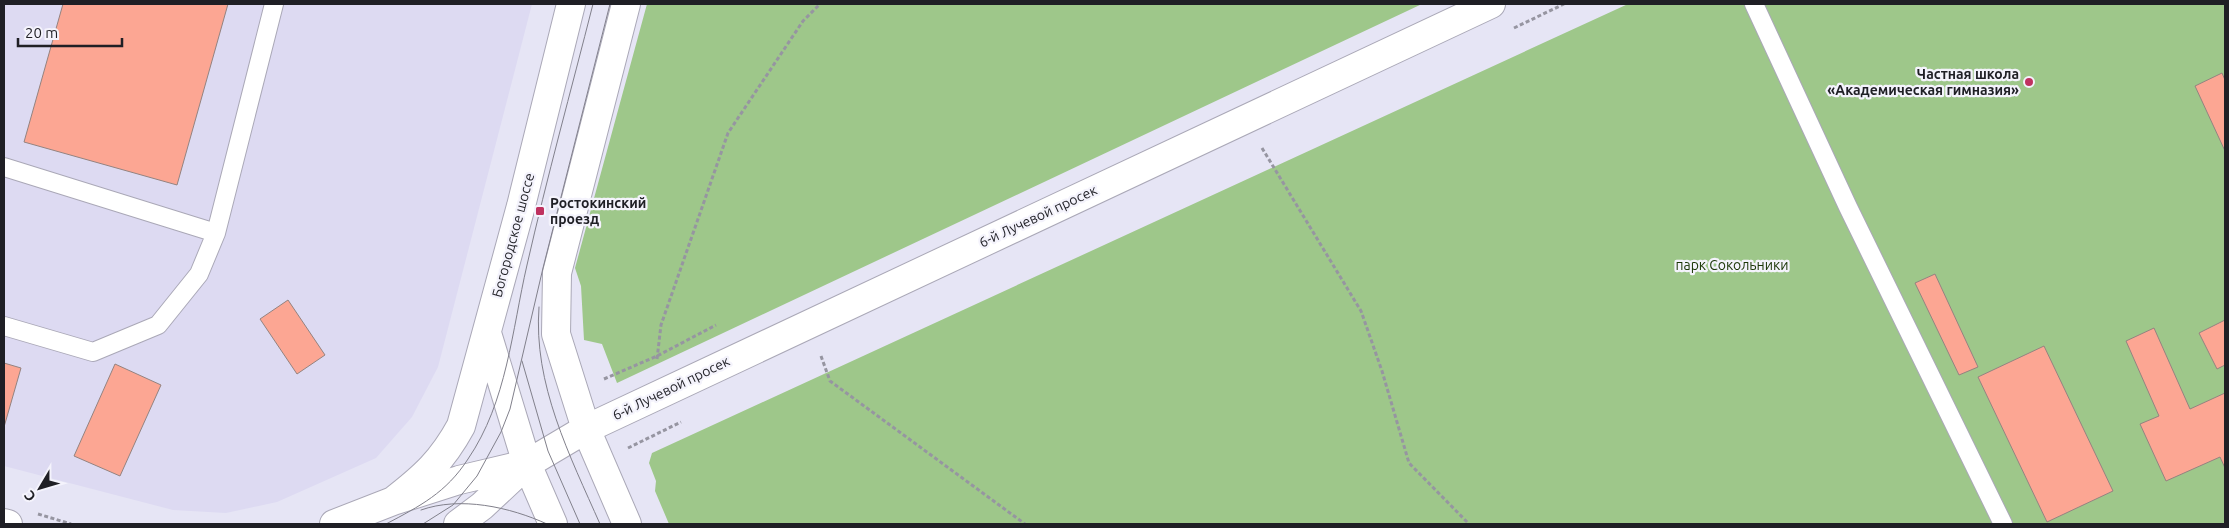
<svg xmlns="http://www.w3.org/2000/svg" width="2229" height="528" font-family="Ubuntu,sans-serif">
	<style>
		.built { fill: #dddaf2 }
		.green { fill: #9ec78a }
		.building { fill: #fca693; stroke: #948380 }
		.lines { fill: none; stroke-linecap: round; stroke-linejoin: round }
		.service-casing { stroke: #aaa8b7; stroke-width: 20 }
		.tertiary-casing { stroke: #aaa8b7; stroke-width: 30 }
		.secondary-casing { stroke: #aaa8b7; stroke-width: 30 }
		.path { stroke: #9695a1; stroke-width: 3; stroke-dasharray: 4 2.5; stroke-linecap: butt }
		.service { stroke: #fff; stroke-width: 18 }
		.tertiary { stroke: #fff; stroke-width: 28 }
		.secondary { stroke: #fff; stroke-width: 28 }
		.tram { stroke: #81808b; stroke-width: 1 }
		.poi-dot { fill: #bf315f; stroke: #f4f3fc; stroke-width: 2 }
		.labels { text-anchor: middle; stroke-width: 4.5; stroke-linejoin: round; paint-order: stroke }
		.poi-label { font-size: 14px; font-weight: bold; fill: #1f1f25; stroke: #f4f3fc; text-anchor: end }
		.street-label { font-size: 14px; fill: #1f1f25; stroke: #f4f3fc }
		.park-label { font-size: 14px; fill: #1a3605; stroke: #f4f3fc }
	</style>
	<rect width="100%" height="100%" fill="#e6e5f5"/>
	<path class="built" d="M4,4H532L438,367L412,417L376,458L277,502L226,513L173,510L4,466Z"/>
	<path class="green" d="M647,4H1422L617,383L602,344L584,340L581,286L575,268Z
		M1628,4H2225V524H669L655,491L656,481L649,463L652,453Z"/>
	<path class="building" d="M63,4H228L177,185L24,142Z
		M2222,73L2225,80V151L2195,86Z
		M1935,274L1978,367L1959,375L1915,283Z
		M288,300L325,355L297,374L260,319Z
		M2225,320V365L2217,369L2199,333Z
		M2154,328L2190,409L2225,393V468L2220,457L2166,481L2140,424L2159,416L2126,341Z
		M2044,346L2113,491L2047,522L1978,377Z
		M4,363L21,368L4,427Z
		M115,364L161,385L120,476L74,456Z"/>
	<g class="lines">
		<g class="service-casing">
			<path id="service" d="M1754,4L1848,207L2003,524
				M4,167L216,233
				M4,326L93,352L158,325L199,274L216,233L274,4"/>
		</g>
		<g class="tertiary-casing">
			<path id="tertiary" d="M586,429L1491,4"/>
		</g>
		<g class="secondary-casing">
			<path id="secondary" d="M626,4L557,273L556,334L586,429L627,524
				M487,333L527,464L553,524
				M393,501C424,477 442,461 461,426L521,206L571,4
				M4,523L8,524
				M334,524L393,501L459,480L527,464
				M458,524L482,506L527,464L586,429"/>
		</g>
		<path class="path" d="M1514,28L1564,4
			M1262,148L1361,311L1382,371L1409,463L1469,524
			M821,356L830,381L1025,524
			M657,359L661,325L728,133L803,21L820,4
			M604,379L657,356L716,325
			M628,448L681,422
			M38,514L71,524"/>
		<use href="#service" class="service"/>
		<use href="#tertiary" class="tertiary"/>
		<use href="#secondary" class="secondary"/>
		<path class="tram" d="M539,307C533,384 570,456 600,524
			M522,361L548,451L580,524
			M421,510C460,496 510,507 547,524
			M386,524C420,506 446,493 468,459C507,402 512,330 527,265C547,177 571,91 593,4
			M423,524L453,505L477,476L501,432L510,409L543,268L610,4
			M450,524H486"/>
	</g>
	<g class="poi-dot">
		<circle cx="2029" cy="82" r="5"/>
		<rect x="535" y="206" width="10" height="10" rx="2.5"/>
	</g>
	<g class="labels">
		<g class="poi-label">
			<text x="2019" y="79">Частная школа<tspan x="2019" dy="16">«Академическая гимназия»</tspan></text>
			<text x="550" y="208" text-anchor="start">Ростокинский<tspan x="550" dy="16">проезд</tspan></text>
		</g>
		<g class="street-label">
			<text transform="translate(1038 216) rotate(-25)" y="5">6-й Лучевой просек</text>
			<text transform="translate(513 235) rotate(-75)" y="5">Богородское шоссе</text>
			<text transform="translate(671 388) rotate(-26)" y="5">6-й Лучевой просек</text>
		</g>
		<g class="park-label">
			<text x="1732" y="270">парк Сокольники</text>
		</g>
	</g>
	<rect width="2229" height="528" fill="none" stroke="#1f1f25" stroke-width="10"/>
	<g transform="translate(40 488) rotate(232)" stroke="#f4f3fc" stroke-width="4" paint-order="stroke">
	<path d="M0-4L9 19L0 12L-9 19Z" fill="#1f1f25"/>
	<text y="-8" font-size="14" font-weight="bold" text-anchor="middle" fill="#1f1f25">С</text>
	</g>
	<path d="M18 38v8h104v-8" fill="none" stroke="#1f1f25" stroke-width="2.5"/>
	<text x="25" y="38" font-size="15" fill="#1f1f25" stroke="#f4f3fc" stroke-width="4" paint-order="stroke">20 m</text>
</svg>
